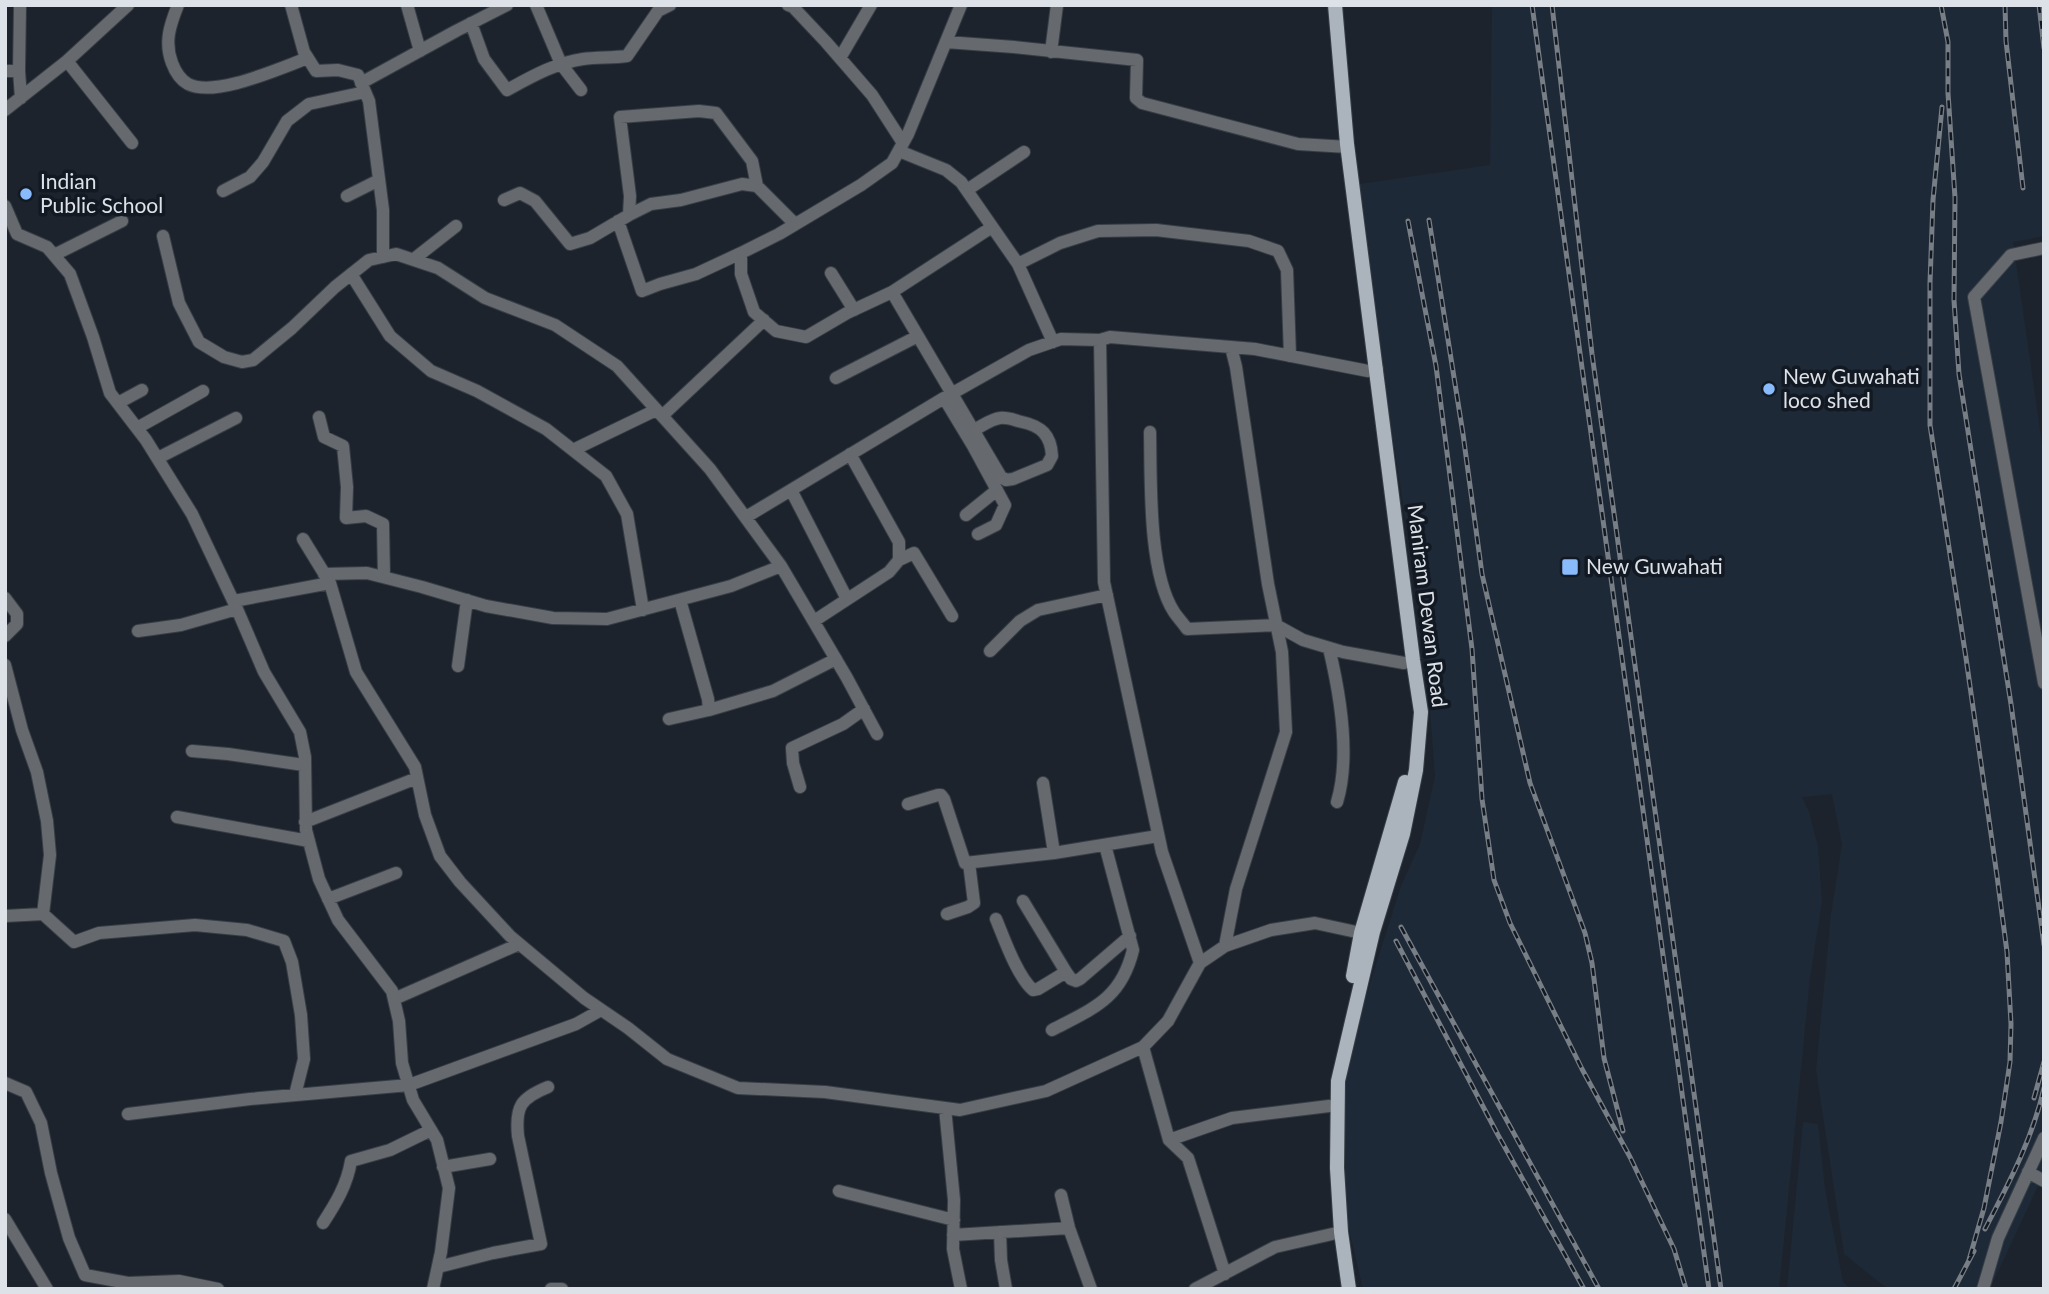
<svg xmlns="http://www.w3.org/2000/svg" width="2049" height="1294" font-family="Lato,sans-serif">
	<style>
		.built { fill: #1e2938 }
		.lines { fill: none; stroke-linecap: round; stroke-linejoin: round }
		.minor-casing { stroke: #373e46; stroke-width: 14 }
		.major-casing { stroke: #373e46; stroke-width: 16 }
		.minor { stroke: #666a6f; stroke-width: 12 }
		.major { stroke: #abb3bd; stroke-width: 14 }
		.rail-casing { stroke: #787e85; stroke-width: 5 }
		.rail { stroke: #121922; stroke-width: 2.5; stroke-dasharray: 8; stroke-linecap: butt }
		.poi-dot { fill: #89bafc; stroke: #121922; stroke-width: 2.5 }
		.labels { text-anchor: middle; stroke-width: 7; stroke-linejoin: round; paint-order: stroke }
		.poi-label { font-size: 21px; fill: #dde2e8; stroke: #121922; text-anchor: start }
		.street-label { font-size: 21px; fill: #dde2e8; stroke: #121922 }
	</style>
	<rect width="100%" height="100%" fill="#1c232c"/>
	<path class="built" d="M1492,5H2044V236L2013,242L2044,458V1173L1990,1289H1888L1844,1254L1816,1070L1831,914L1842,844L1832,794L1802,797L1809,812L1818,847L1822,901L1810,978L1779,1289H1363L1344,1208L1345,1062L1401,886L1420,844L1435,776L1425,643L1353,185L1490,165Z
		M1803,1122L1818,1124L1825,1189L1843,1282L1851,1289H1787Z"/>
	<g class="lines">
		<g class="minor-casing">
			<path id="minor" d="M178,5C170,25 164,42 172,63C175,71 179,79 188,84C215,98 280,68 308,58
				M291,5L304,52L316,71L338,70L358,75L369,101L383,210V257
				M407,5L420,51
				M536,5L561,64L581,90
				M788,5L793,7L826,42L872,95L903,143
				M961,5L908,134L892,163L861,185L779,234L741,253V274L754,312L776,331L806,337L847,313L892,292L992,227
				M471,23L484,59L507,90C531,77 555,63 583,59C597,57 612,58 627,56L658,11L670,5
				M946,42L1014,47L1137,60L1136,98L1142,103L1298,144L1348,147
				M1051,52L1057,5
				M840,58L871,5
				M67,61L132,143
				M5,71H19L21,98
				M19,71L20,5
				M361,83L456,31L507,5
				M5,110L67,61L128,5
				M899,151L946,170L961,182L1018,264L1053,342
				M967,190L1024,152
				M223,191L250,177L263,162L287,121L309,104L365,92
				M347,196L379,180
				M504,200L520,193L535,201L570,244L590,238L629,215L651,204L681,200L742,184L757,186L795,224
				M5,206L17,234L47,247L70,274L93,337L110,393L146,440L192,514L237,609L264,672L300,732L305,757L306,830L319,879L338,920L392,991L399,1021L402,1063L413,1100L437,1140L449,1188L441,1252L433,1289
				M629,215L630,196L620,117L699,111L716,113L752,161L757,186
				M618,221L642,291L660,284L696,274L741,253
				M163,236L179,303L199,342L224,357L242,362L253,360L292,328L335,287L369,260L396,254L438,268L485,298L555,325L617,366L710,469L781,566L847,678L877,734
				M2044,248L2011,255L1974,297L2044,683
				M54,255L122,221
				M414,259L456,226
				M1018,264L1060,243L1098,231L1156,230L1249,241L1278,251L1287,270L1290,356
				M831,273L854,310
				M351,274L390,336L431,371L477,391L546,429L606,476L627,514L643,610
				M892,292L1001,477L1006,480L1013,479L1047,465L1052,456C1051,435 1041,426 1022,422C1014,420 1007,417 1000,418C991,419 982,426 974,430
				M1100,340L1104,582L1162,852L1200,963
				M836,378L918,336
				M944,398L973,446L1005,505L996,525L978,534
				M118,403L142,390
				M662,416L764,320
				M319,417L324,437L343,446L347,487L346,518L366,516L383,524L384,577
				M137,428L203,391
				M1150,432C1151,480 1148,572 1174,612C1178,618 1183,623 1187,629L1276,625L1303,640L1343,652L1404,663
				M573,450L656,410
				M158,458L236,418
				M791,490L847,599
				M966,515L997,490
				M746,517L944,398L1029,350L1061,339L1100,340L1110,337L1255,349L1368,371L1377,369
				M303,539L330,583L356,672L415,767L425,815L440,856L460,882L510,936L584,998L628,1028L667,1059L738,1088L825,1092L960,1110L1046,1091L1143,1047L1168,1021L1200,963L1225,946L1271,930L1315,923L1361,933
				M899,560L914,553L952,616
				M324,574L367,573L422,587L486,606L553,618L607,619L731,586L781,566
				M5,598L17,614V624L5,636
				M234,601L330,583
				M814,621L889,572L899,560V542L850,454
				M138,631L181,625L237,609
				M1329,648C1340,694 1351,756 1337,802
				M990,651L1020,621L1038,610L1107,595
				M5,665L22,730L37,772L47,821L50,855L43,914
				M458,666L467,600
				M709,710L773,691L836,659
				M669,719L709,710L708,699L680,600
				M192,751L228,754L304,765
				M1043,783L1054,853
				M800,787L793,763L792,748L843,724L864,709
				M908,804L938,795H941L944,799L965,863L1054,853L1158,836
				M177,817L309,841
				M305,822L417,778
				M328,899L396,873
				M1023,901L1066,972L1071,979L1076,981L1080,979L1130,936
				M947,914L968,907L974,903L969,863
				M5,916L43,914L74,942L99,933L195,925L247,930L284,941L292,962L301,1015L304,1059L295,1095
				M996,919C1004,938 1017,976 1033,990L1038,989L1066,972
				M1225,946L1236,889L1286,732L1282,652L1268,584L1236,367L1231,347
				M394,999L519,944
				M1052,1030C1094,1008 1121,999 1133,950L1105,845
				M1143,1047L1169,1140L1188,1158L1225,1274
				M5,1083L26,1092L41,1123L51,1173L69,1238L85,1275L128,1283L179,1281L218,1289
				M945,1108L954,1200L953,1249L961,1289
				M128,1114L250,1099L409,1085L576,1024L601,1010
				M1169,1140L1232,1118L1329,1106
				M443,1167L490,1159
				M2028,1172L2044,1181
				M839,1191L954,1220
				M1061,1195L1069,1228L1091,1289
				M5,1219L47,1289
				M323,1223C336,1203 347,1185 351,1161L390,1150L431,1130
				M1000,1232L1001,1260L1006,1289
				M953,1235L1069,1228
				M438,1267L493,1253L541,1244L518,1136C515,1106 521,1098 548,1087
				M551,1289H562
				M1195,1289L1275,1247L1341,1232
				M1983,1289L1998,1238L2044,1138"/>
		</g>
		<g class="major-casing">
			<path id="major" d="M1335,5L1347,144L1413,660L1421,712L1416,770L1403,834L1373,932L1338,1081L1337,1168L1341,1232L1349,1289
				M1353,976L1361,933L1405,782"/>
		</g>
		<use href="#minor" class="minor"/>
		<use href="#major" class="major"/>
		<g class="rail-casing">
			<path id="rail" d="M1532,5L1709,1289
				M1552,5L1592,354L1721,1289
				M1941,5L1948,42V93L1955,198L1954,300L1959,374L2011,704L2044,945
				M2005,5L2006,41L2023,188
				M2039,5L2044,48
				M1942,107L1933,200L1930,283V425L1966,658L1997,876L2007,952L2011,1024L2010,1062L2001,1122L1984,1208L1969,1260
				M1429,220L1463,434L1482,574L1530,783L1585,933L1592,963L1604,1058L1623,1131
				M1408,221L1436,366L1472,649L1482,799L1494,880L1510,923L1582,1069L1630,1157L1674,1249L1686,1289
				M1401,927L1599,1289
				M1396,941L1498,1135L1584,1289
				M2034,1098L2044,1062
				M1985,1229C2009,1183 2032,1140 2044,1088
				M1954,1289L1974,1251"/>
		</g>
		<use href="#rail" class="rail"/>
	</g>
	<g class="poi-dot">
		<circle cx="26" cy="194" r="7"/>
		<circle cx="1769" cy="389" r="7"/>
		<rect x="1561" y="558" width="18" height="18" rx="3.5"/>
	</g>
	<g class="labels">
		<g class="poi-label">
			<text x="40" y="189">Indian<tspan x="40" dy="24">Public School</tspan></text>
			<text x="1783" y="384">New Guwahati<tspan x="1783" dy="24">loco shed</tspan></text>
			<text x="1586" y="574">New Guwahati</text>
		</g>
		<g class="street-label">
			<text transform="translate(1427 606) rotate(83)" y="7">Maniram Dewan Road</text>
		</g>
	</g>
	<rect width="2049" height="1294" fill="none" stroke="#dde2e8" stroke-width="14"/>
</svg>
